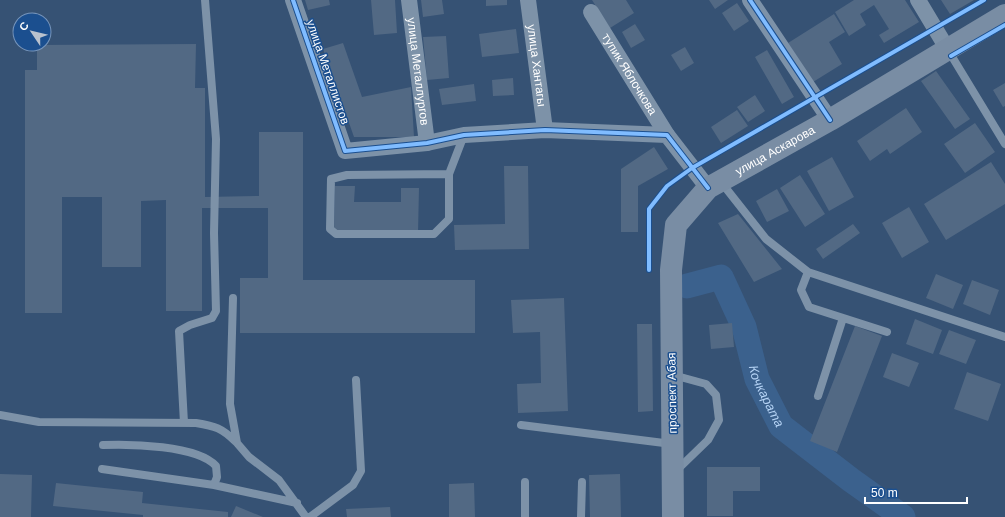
<svg xmlns="http://www.w3.org/2000/svg" width="1005" height="517" font-family="Helvetica,sans-serif">
	<style>
		.lines { fill: none; stroke-linecap: round; stroke-linejoin: round }
		.river { stroke: #3b618d; stroke-width: 25 }
		.building { fill: #526984 }
		.service { stroke: #7d92a8; stroke-width: 8 }
		.minor { stroke: #7d92a8; stroke-width: 16 }
		.secondary { stroke: #798da4; stroke-width: 22 }
		.cycleway-casing { stroke: #1b4f8f; stroke-width: 6 }
		.cycleway { stroke: #80bcff; stroke-width: 4 }
		.labels { text-anchor: middle; stroke-width: 3; stroke-linejoin: round; paint-order: stroke }
		.street-label { font-size: 12px; fill: #fff; stroke: #1b4f8f }
		.water-label { font-size: 13px; font-style: italic; fill: #b5d3f5; stroke: #1b4f8f }
	</style>
	<rect width="100%" height="100%" fill="#365274"/>
	<g class="lines">
		<path class="river" id="s1" d="M687,286L721,277L744,327L757,379L781,426L851,480L903,517"/>
	</g>
	<path class="building" d="M305,0H329L330,5L308,10Z
		M371,0H395L397,33L374,35Z
		M421,0H442L444,14L423,17Z
		M486,0H507V5L486,6Z
		M592,0H626L634,13L610,28Z
		M709,0H728L715,9Z
		M854,0H905L919,22L884,43L879,35L889,29L874,5L860,14L866,25L849,36L835,12Z
		M941,0H974L950,14Z
		M737,3L749,21L734,31L722,13Z
		M834,14L845,32L829,42L842,64L813,82L788,43Z
		M635,24L645,40L631,48L622,32Z
		M516,29L519,53L482,57L479,34Z
		M446,36L449,78L427,80L423,37Z
		M343,43L362,97L411,87L414,137H354L323,49Z
		M196,44L195,88H205V197L259,196V132H303V280H475V333H240V278H268V208H202V311H166V200L141,201V267H102V197H62V313H25V70H37V45Z
		M685,47L694,63L681,71L671,55Z
		M767,50L794,97L782,104L755,57Z
		M936,71L970,119L955,129L921,81Z
		M513,78L514,95L493,96L492,80Z
		M1005,83V106L1003,107L993,90Z
		M474,84L476,101L442,105L439,89Z
		M755,95L765,111L748,122L737,107Z
		M906,108L922,132L890,154L887,149L870,161L857,141Z
		M737,110L748,126L721,143L711,127Z
		M975,123L995,152L965,173L944,144Z
		M654,147L668,169L638,186V232H621V169Z
		M832,157L854,197L829,211L807,171Z
		M991,162L1005,184V204L946,240L924,204Z
		M504,166H528L529,249L455,250L454,225L505,224Z
		M800,175L825,214L805,227L780,188Z
		M335,186H355L354,202H401V188H419L418,233L334,232Z
		M777,189L789,211L767,222L756,201Z
		M909,207L929,242L902,258L882,223Z
		M738,214L782,269L754,282L718,223Z
		M853,224L860,233L823,259L816,249Z
		M936,274L963,285L953,309L926,298Z
		M972,280L999,290L990,315L963,304Z
		M564,298L568,411L518,413L517,384L541,383L540,332L513,333L511,300Z
		M915,319L942,330L933,354L906,344Z
		M732,323L734,347L711,349L709,325Z
		M637,324H652L653,411L638,412Z
		M855,326L882,336L837,452L810,441Z
		M949,330L976,340L966,364L939,354Z
		M892,353L919,363L909,387L883,377Z
		M967,372L1001,384L988,421L954,409Z
		M707,467H760V491H733V516H707Z
		M0,474L32,475L31,517H0Z
		M620,474L621,517H590L589,475Z
		M56,483L143,492L142,503L228,512V517H143V515L53,506Z
		M474,483L475,517H449V484Z
		M236,506L263,517H231Z
		M390,507L391,517H347L346,509Z"/>
	<g class="lines">
		<path class="service" d="M948,50L1005,144
			M449,174L347,175L331,179L330,229L336,234H434L449,219V174L464,135
			M721,182L766,239L808,272L1005,337
			M808,272L801,290L809,307L887,332
			M233,298L230,404L237,443L249,457L279,480L306,517
			M673,375L706,384L716,395L719,420L708,440L677,470
			M818,396L843,318
			M0,415L39,422L196,423C215,426 222,428 236,442
			M184,423L179,331L190,325L212,318L216,311L214,233L216,139L205,0
			M521,425L672,444
			M103,445C130,444 197,445 216,466L217,477L214,485
			M102,469L214,485L297,503
			M525,482V517
			M310,517L353,485L361,471L356,380
			M581,517L582,482"/>
		<g class="minor">
			<path d="M293,0L345,151L427,143L464,135L545,130L667,135L708,188"/>
			<path id="s2" d="M409,0L427,143"/>
			<path id="s3" d="M528,0L545,130"/>
			<path d="M750,0L830,120"/>
			<path d="M918,0L948,50"/>
			<path id="s4" d="M591,12L667,135"/>
		</g>
		<path class="secondary" id="s5" d="M673,517L671,270L676,225L708,188L830,120L1005,15"/>
		<g class="cycleway-casing">
			<path id="cycleway" d="M293,0L345,151L427,143L464,135L545,130L667,135L708,188
				M750,0L830,120
				M951,56L1005,25
				M649,270V209L667,186L692,168L984,0"/>
		</g>
		<use href="#cycleway" class="cycleway"/>
	</g>
	<g class="labels">
		<g class="street-label">
			<text dy="4" stroke="none"><textPath href="#s3" startOffset="66">улица Хантагы</textPath></text>
			<text dy="4" stroke="none"><textPath href="#s2" startOffset="72">улица Металлургов</textPath></text>
			<text transform="translate(328 72) rotate(71)" y="4">улица Металлистов</text>
			<text dy="4" stroke="none"><textPath href="#s4" startOffset="73">тупик Яблочкова</textPath></text>
			<text dy="4" stroke="none"><textPath href="#s5" startOffset="418">улица Аскарова</textPath></text>
			<text transform="translate(672 393) rotate(-91)" y="4">проспект Абая</text>
		</g>
		<g class="water-label">
			<text dy="5" stroke="none"><textPath href="#s1" startOffset="163">Кочкарата</textPath></text>
		</g>
	</g>
	<g transform="translate(32 32) rotate(305)"><circle r="19" fill="#1b4f8f" stroke="#7695bc"/>
	<path d="M0-3L7 15L0 10L-7 15Z" fill="#b9c2ce"/>
	<text y="-6" font-size="11" font-weight="bold" text-anchor="middle" fill="#ffffff">С</text>
	</g>
	<path d="M865 497v6h102v-6" fill="none" stroke="#ffffff" stroke-width="2"/>
	<text x="871" y="497" font-size="12" fill="#ffffff" stroke="#1b4f8f" stroke-width="3" paint-order="stroke">50 m</text>
</svg>
